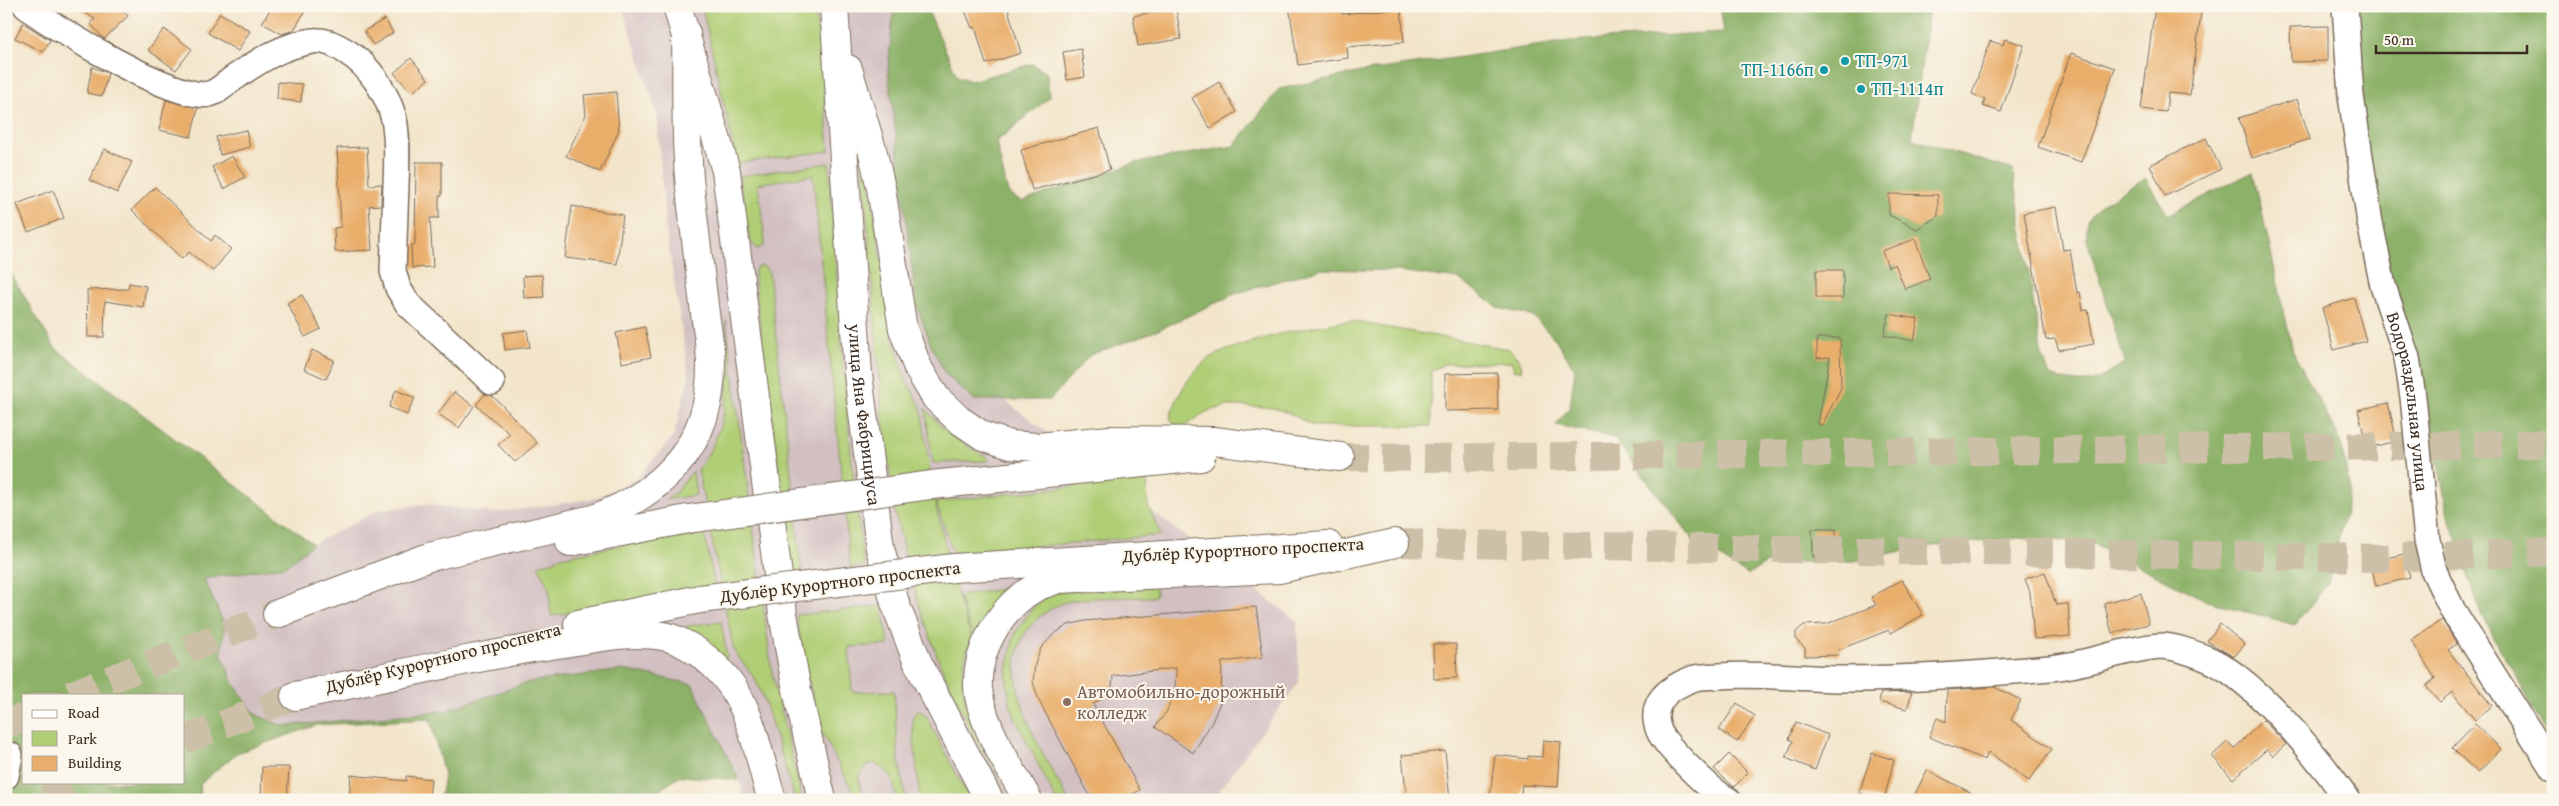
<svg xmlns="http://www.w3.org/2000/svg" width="2559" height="806" font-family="'Gentium Book Plus',serif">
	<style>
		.industrial { fill: #d2bfc1 }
		.green { fill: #b0ce76; stroke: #767c4a }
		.forest { fill: #8cb167; stroke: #646e42; fill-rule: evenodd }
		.building { fill: #e9ae6b }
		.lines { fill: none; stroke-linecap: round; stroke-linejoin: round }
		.major-tunnel { stroke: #cdc0a8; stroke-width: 28; stroke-dasharray: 28 14; stroke-linecap: butt }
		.minor-casing { stroke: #7b6b5a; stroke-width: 28 }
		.major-casing { stroke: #7b6b5a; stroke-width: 30 }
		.minor { stroke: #fff; stroke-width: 25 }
		.major { stroke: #fff; stroke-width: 28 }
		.major-bridge-casing { stroke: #7b6b5a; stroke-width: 30; stroke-linecap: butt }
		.major-bridge { stroke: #fff; stroke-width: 28 }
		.culture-dot { fill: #0f9aa8; stroke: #fbf7ec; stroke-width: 2 }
		.education-dot { fill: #8d6e63; stroke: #fbf7ec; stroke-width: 2 }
		.labels { text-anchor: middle; stroke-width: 4; stroke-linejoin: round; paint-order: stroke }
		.culture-label { font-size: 18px; fill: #0d838f; stroke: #fbf7ec; text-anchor: start }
		.street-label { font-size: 18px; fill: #3b2a1e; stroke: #fbf7ec }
		.education-label { font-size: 18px; fill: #785e54; stroke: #fbf7ec; text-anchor: start }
	</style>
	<rect width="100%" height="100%" fill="#fbf7ec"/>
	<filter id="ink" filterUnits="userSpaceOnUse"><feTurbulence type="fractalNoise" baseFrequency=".02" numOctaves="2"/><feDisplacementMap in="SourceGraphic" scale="10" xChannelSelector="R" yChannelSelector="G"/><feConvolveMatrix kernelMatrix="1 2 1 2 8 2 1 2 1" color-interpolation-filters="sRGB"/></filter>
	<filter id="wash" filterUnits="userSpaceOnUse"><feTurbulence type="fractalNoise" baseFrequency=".0096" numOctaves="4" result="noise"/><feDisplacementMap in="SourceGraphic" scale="20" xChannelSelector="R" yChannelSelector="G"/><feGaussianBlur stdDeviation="1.12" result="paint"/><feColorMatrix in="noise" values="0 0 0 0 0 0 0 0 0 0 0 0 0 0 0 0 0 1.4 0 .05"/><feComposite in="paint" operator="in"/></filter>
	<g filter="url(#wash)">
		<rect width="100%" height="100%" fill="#f2e5ca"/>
		<path class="industrial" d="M622,6H894L888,69L915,303L932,348L974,400L1003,399L1297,621L1299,682L1220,789V800H744L739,780L529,682L444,711L283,726L255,714L234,684L221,653L225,626L203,579L285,566L313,544L378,510L427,504L493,513L593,499L636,479L674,436L689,376L665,224L657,114Z"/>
		<path class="green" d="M702,6H814L821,52L829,151L737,163Z
			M829,163C838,298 846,432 864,566L850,568L813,175L758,184L765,241L764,246L757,249L750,241L739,176Z
			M867,163L892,335L906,380L921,407L935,502L958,597L972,639C945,692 985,753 1010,799L973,736L940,664L920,608L903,547L895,511L882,414L863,164Z
			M760,266H764L769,273L802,574L792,575L754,276L756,268Z
			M726,321L772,673L802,800H795L766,705L755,679L734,651L698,470C733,420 728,379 726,321Z
			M1351,321L1509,349L1520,360L1522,370L1514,371L1512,362L1444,364L1431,371V426H1313L1289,413L1273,408L1247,406H1228L1208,411L1181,428L1175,425L1170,418C1176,397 1188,377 1204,362C1225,344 1321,323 1351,321Z
			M925,408C943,431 961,445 988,457V461L933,463Z
			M693,471L696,495L665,500L676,492Z
			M1147,478L1148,506L1161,535L953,554L936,502Z
			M704,533L715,586L551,616L549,588L538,565L556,561V558L647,540Z
			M1156,587V595L1152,597C1126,598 1097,596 1071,601C1058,603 1045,612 1035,621C986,669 1044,753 1068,800H1056L1016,720L1010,704L1006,676L1014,635L1033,607L1055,592Z
			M1007,588L1012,589L990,610L973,638L959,596Z
			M882,606L889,645L849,647L852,692L894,691L898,756L906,800H897L891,775L874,763L867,765L858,777L864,800H857L822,732L807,674L796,615Z
			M721,621L727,657L726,659L684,629L688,626Z
			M918,711L925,714L970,800H920L912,722L914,714Z"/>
		<path class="forest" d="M894,6H926L957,76L971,81L1032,64L1047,73L1049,98L996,142L1008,193L1021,202L1135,163L1234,146L1279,89L1361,72L1569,41L1724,32L1720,6H1929L1912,139L2013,170L2041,352L2050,376C2087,387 2095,384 2125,362L2087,240V220L2102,204L2145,178L2168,215L2253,172L2293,352L2341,442L2350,491L2328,583L2295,625L2207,601L2091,542L2019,538L1921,547L1854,561L1766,563L1748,575L1693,540L1614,438L1556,425L1570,407L1575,370L1556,340L1533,316L1499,308L1459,279L1398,271L1321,269L1237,293L1158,330L1090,355L1050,400H974L946,375L932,348L916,303L888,69Z
			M2358,6H2553V746L2481,614L2448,515L2425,396L2387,299L2363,136Z
			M6,265L54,347L313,544L285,566L204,579L225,626L221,653L234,684L255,714L283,726L444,711L529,682L623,670L692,684L739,780L681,776L662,788L652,800H440L444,775L430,719L317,725L237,753L200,784L201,800H6ZM24,695H184V782H24Z"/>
		<g id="blocks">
			<path class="building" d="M74,6H119L128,16L104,39L90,23L95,19Z
				M272,6H308L294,30L282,34L262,23Z
				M963,6H1007L1021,53L986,64L975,27L972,28Z
				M1289,6H1341L1342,14L1401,8L1404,42L1347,47L1348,58L1298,65Z
				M2155,6H2202L2190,95L2168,93L2166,112L2141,109Z
				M1176,8L1181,39L1138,46L1133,16Z
				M220,13L250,31L238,51L208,33Z
				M385,19L393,33L373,45L364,31Z
				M23,23L50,40L43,52L15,38Z
				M2328,26V61L2291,62L2290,27Z
				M164,29L192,49L176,70L148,50Z
				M2005,39L2024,45L2001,112L1983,106L1985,99L1972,94L1990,41L2003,45Z
				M1081,49L1085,77L1067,80L1063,52Z
				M2071,53L2115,68L2081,162L2038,147Z
				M411,58L428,79L412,93L394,73Z
				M92,67L108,73L102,96L87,93Z
				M278,82L302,84L301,102L277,99Z
				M1219,82L1237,112L1210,128L1192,98Z
				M616,92L619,130L600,172L566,156L586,115L584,95Z
				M2297,99L2310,139L2252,158L2239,118Z
				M166,100L198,108L191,137L159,130Z
				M1099,128L1110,170L1032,190L1021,150Z
				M246,130L250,147L220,155L216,137Z
				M2206,138L2221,169L2165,196L2150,165Z
				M367,147L369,185L382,184L381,205L369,206L372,250L335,252L334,228L341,227L337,148Z
				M104,149L132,162L117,193L89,180Z
				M232,156L245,177L224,189L212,167Z
				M416,162H442V196H439V218H430L433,267L412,268L411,245H415Z
				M155,187L211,241L215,235L231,249L213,271L189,252L182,259L132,210Z
				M53,190L64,218L28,232L17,204Z
				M1889,194L1938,195V216L1917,229L1889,215Z
				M572,206L623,215L617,264L565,258Z
				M2056,207L2063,250L2070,249L2077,293L2080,292L2083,310H2088L2094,344L2059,350L2055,339L2046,340L2024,213Z
				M1915,239L1930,279L1905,289L1895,264L1888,267L1882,251Z
				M1816,270H1843V298H1816Z
				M542,275L544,297L524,298L523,276Z
				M129,283L146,286L143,307L105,301L104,337H88L87,290L128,289Z
				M302,295L321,329L305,337L287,303Z
				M2354,298L2366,341L2334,350L2322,308Z
				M1889,314L1918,319L1914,341L1884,335Z
				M645,327L651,357L622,363L616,333Z
				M527,330L530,347L505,350L503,333Z
				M1817,338H1840L1841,388L1822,425L1818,424L1830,357L1817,358Z
				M312,350L334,360L326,379L304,369Z
				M1497,373L1498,410L1445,411V374Z
				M396,390L415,398L407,415L389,407Z
				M454,392L474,406L459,428L438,414Z
				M485,394L492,396L501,404L537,443L515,462L498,445L510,434L476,405Z
				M2388,403L2397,441L2367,448L2358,410Z
				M1812,529H1836V557H1813Z
				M2405,554L2410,578L2376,586L2370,561Z
				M2045,572L2056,605L2068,604L2070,636L2034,639L2030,592L2025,579Z
				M1902,580L1923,615L1891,633L1889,630L1838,650L1839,655L1805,656V648L1796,640V632L1804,625L1826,624L1876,605L1871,597Z
				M2141,593L2149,624L2112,633L2104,603Z
				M1256,607L1263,657L1222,662L1221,700L1212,722L1193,753L1155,727L1167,711L1175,690L1176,668L1113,676L1112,687L1105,697L1093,704L1140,790L1123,800H1092L1039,701L1033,682L1035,664L1041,648L1054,634L1068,625L1085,621Z
				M2442,620L2457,644L2448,650L2492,706L2475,720L2452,692L2440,702L2426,686L2435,678L2411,640Z
				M2220,624L2245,644L2234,657L2207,641Z
				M1433,644H1456L1457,678L1434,679Z
				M1994,687L2021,700L2011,720L2052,749L2029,781L1988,752L1985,760L1929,737L1937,718L1946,722L1947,690Z
				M1912,692L1907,709L1879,702L1881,693Z
				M1737,703L1755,716L1737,742L1719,730Z
				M2263,720L2286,744L2273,756L2267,750L2265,751L2233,779L2212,756L2227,742L2234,749Z
				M1796,722L1828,735L1815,770L1786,758L1793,741L1789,739Z
				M2475,724L2501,749L2478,773L2452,748Z
				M1543,740L1561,742L1558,787L1522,785L1520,800L1490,797L1495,755L1528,759V756L1542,757Z
				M1445,751L1450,800H1407L1402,755Z
				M1872,753L1894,760L1884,800L1859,793Z
				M1729,754L1748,773L1734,787L1714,769Z
				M262,767H289L287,800L261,799Z
				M1927,770L1985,800H1912Z
				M351,775L406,781V776L431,779L429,800H349Z"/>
		</g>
	</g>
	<g filter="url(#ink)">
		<use href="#blocks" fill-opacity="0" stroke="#7b6b5a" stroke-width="1"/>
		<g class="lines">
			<path class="major-tunnel" d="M1340,457L1426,458L2553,444
				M1395,543L2383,558L2553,552
				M70,695L277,614
				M6,725L24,716
				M184,740L295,696
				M46,800L82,782"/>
			<g class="minor-casing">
				<g id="minor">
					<path d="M26,6C53,28 177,102 209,94C219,92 228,81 237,76C261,59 283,46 312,41C324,39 338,46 347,52C370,66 387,93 394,119C398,139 397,163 396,184C395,213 394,242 393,271L398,288L408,304L492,382"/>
					<path id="s1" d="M2345,6L2351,96L2370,223L2383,286L2407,358L2413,397L2427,540L2434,571L2453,611L2553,769"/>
					<path d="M6,776L10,755"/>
					<path d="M1728,800C1712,792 1666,747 1659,731C1648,703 1668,688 1692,679C1700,676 1710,677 1719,676C1760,673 1802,679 1844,679C1912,679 1982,674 2050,668C2087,665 2122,649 2160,646C2174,646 2190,652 2203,657C2251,674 2319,758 2348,800"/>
				</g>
			</g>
			<g class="major-casing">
				<g id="major">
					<path d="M677,6L726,171L783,614L797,690L822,800"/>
					<path id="s2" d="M834,6L858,374L880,548L895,603L918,663L989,800"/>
					<path d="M848,69L872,149L881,188L903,329L918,368L936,398L958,419L983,436L1010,445L1037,447L1110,440L1214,441L1340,457"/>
					<path d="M931,485L1201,457"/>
					<path d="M570,542L688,519"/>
					<path d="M953,568L1328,545"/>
					<path d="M277,614L429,557L593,519C664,493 711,444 711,366C711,346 706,325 704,305C699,263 693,220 689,177C685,130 687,81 686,33"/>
					<path d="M578,624L700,599"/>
					<path d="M295,696C383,678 470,657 558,644C592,639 629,630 663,636C685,640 711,660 725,677C753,710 759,760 772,800"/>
					<path d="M1028,800C1010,767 986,733 979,696C972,654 1000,607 1036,587C1043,584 1051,582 1058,579L1279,569L1395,543"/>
				</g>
			</g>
			<use href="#minor" class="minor"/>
			<use href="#major" class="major"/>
			<g class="major-bridge-casing">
				<path id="major-bridge" d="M688,519L931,485
					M700,599L953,568"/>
			</g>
			<use href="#major-bridge" class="major-bridge"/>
		</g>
	</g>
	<g class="culture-dot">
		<circle cx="1845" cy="61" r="5"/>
		<circle cx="1824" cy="70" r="5"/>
		<circle cx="1861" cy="89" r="5"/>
	</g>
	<circle class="education-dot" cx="1067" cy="702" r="5"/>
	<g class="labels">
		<g class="culture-label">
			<text x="1855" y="67">ТП-971</text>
			<text x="1814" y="76" text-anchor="end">ТП-1166п</text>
			<text x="1871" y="95">ТП-1114п</text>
		</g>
		<g class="street-label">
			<text dy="6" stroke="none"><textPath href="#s1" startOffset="402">Водораздельная улица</textPath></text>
			<text dy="6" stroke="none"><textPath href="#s2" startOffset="410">улица Яна Фабрициуса</textPath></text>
			<text transform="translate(1243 550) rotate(-3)" y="6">Дублёр Курортного проспекта</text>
			<text transform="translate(840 582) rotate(-7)" y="6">Дублёр Курортного проспекта</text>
			<text transform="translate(443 658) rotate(-14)" y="6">Дублёр Курортного проспекта</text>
		</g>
		<g class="education-label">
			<text x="1077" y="698">Автомобильно-дорожный<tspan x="1077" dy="21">колледж</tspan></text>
		</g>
	</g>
	<rect width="2559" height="806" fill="none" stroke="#fbf7ec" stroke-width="25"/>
	<rect x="22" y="694" width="162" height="90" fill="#fbf7ec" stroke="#aea59a"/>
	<rect x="32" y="710" width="25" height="8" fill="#ffffff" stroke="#aea59a"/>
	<text x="68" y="718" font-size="15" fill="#3b2a1e">Road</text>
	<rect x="32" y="731" width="25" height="15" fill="#b0ce76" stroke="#aea59a"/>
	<text x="68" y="744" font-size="15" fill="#3b2a1e">Park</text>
	<rect x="32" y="756" width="25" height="15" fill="#e9ae6b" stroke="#aea59a"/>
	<text x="68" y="768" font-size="15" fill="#3b2a1e">Building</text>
	<path d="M2376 45v8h151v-8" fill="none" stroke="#3b2a1e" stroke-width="2.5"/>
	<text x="2384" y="45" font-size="15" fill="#3b2a1e" stroke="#fbf7ec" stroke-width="4" paint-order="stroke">50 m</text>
</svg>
